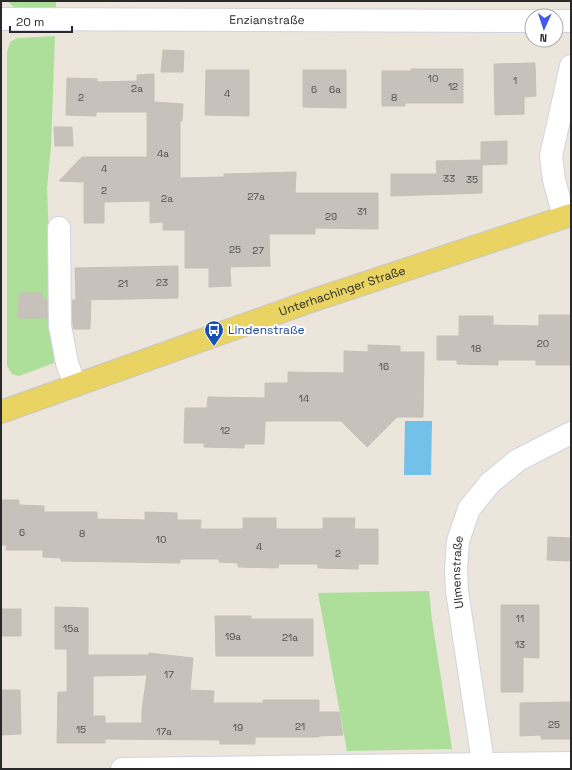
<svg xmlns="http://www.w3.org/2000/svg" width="572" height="770" font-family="'Space Grotesk',sans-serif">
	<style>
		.green { fill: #addf9a }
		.water { fill: #73c1e8 }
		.building { fill: #c6c2bb; stroke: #c6c1b5; fill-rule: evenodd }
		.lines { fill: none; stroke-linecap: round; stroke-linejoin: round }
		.minor-casing { stroke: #d1d3e1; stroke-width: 24 }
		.major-casing { stroke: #c7c7c7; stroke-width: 24 }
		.minor { stroke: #fff; stroke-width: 22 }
		.major { stroke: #e9d362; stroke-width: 22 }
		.labels { text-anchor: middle; stroke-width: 4; stroke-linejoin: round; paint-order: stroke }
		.number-label { font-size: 10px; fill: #504f4e }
		.street-label { font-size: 12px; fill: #292929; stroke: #fff }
		.transit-label { font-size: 12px; fill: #164399; stroke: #fff; text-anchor: start }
	</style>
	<rect width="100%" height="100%" fill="#ebe5dc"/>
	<path class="green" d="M7,1H56V12L21,13Z
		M55,36L51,146L47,188L54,363L19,376L12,374L7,366V53L10,42L17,38Z
		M429,591L432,620L452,749L347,751L318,593Z"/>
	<path class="water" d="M405,421H432L431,475H404Z"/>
	<path class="building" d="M163,50L184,51L183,72H161Z
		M535,63L536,96L524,97V114L495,115L494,64Z
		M411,69H463V103H405V106H382V71H411Z
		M206,70H249V116L205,115Z
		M303,70H346V108L303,107Z
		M154,74V102L183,104L182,121H180V178L224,177V174L296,172L295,193H378V229L315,228V234H269L270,266L230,267L231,286L209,287V268H185V230H163V222L150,223V201L104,202V223H84V182L59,181L82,157H147V112H96V116L66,115L67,78L97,79V82L137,81V75Z
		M54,127H72L73,146H55Z
		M507,141V164L482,165V193L391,196V174H437L436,161L481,160V142Z
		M178,266V298L76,300L75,268Z
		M19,293H42V300H47V318H18Z
		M72,300L91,301L90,329H73Z
		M539,315H571V365H536V360H498V365L457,364V360H437V336H459V316H493V325L539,326Z
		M368,345L400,346V352H424L423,417H397L367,447L341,421H265L264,444H244V448L204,447V443H184L185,408H207L208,397L265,398V383H288V372L344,373V351L368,352Z
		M1,500H19V505L44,506V512H97V519L145,520V512L177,513V520H201L200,529H243V518H276V529H323V518H355L354,529H378V564H358V569L318,568V564H279L278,568L238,567V563L219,562V559H180V563L61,561V558L43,557V550H6L7,545H1Z
		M548,537L571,538V561L547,560Z
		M501,605H539V658L523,657V692H501Z
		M55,607L88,608V655H149V653L193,658L190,690L214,691L213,703H263V700H319V712H339L343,735L319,736V737H255V744H220V740L105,739V743H57L58,692H67V649H55ZM147,675L142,710V723H105V716H93V676Z
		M1,609H21V636H1Z
		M215,616H251V619H313V656H216Z
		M1,690H20L21,734L1,735Z
		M571,702V739H541V735L520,736V703Z"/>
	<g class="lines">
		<g class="minor-casing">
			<g id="minor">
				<path id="s1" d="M1,19L532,21"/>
				<path d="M556,21H571"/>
				<path d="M564,217L554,180L551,156L571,66"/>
				<path d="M59,228L60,326L67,363L75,385"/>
				<path d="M122,769L571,763"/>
				<path id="s2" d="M484,769L457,591L456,569L458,541L469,509L490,483L518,460L571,433"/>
			</g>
		</g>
		<g class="major-casing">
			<g id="major">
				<path id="s3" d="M1,412L311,301L571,215"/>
			</g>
		</g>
		<use href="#minor" class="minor"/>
		<use href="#major" class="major"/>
	</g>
	<defs>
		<g id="bus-pin" transform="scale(1)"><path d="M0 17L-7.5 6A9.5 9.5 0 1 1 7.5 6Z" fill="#1a4fb4" stroke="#fff"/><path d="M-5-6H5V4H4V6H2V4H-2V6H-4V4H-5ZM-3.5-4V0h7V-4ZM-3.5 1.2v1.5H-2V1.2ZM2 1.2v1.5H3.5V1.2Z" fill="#fff"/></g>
	</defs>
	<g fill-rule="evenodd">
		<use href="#bus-pin" x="214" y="330"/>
	</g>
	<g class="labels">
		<g class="number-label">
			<text x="433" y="82">10</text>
			<text x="515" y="84">1</text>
			<text x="453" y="90">12</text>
			<text x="137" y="92">2a</text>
			<text x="314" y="93">6</text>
			<text x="335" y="93">6a</text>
			<text x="227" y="97">4</text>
			<text x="81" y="101">2</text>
			<text x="394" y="101">8</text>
			<text x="163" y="157">4a</text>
			<text x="104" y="172">4</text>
			<text x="449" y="182">33</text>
			<text x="472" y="183">35</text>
			<text x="104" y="194">2</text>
			<text x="256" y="200">27a</text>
			<text x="167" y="202">2a</text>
			<text x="362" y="215">31</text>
			<text x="331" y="220">29</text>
			<text x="235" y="253">25</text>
			<text x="258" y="254">27</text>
			<text x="162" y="286">23</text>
			<text x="123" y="287">21</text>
			<text x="543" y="347">20</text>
			<text x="476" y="352">18</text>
			<text x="384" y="370">16</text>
			<text x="304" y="402">14</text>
			<text x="225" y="434">12</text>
			<text x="22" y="536">6</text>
			<text x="82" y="537">8</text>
			<text x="161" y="543">10</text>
			<text x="259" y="550">4</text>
			<text x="338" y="557">2</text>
			<text x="520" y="622">11</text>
			<text x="71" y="632">15a</text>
			<text x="233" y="640">19a</text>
			<text x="290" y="641">21a</text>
			<text x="520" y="648">13</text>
			<text x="169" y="678">17</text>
			<text x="554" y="728">25</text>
			<text x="300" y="730">21</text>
			<text x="238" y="731">19</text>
			<text x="81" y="733">15</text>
			<text x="164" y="735">17a</text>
		</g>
		<g class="street-label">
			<text dy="4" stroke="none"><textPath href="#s1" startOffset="266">Enzianstraße</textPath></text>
			<text dy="4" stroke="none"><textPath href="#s3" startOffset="362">Unterhachinger Straße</textPath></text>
			<text dy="4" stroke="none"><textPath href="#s2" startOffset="199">Ulmenstraße</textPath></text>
		</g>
		<g class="transit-label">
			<text x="228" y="334">Lindenstraße</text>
		</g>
	</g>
	<rect width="572" height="770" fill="none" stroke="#292929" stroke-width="4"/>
	<g transform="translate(544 28) rotate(183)"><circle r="19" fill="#ffffff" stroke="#a9a9a9"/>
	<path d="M0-3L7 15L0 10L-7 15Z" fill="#4357f1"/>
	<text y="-6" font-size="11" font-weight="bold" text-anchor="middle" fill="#292929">N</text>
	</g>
	<path d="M10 26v6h62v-6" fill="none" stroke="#292929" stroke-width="2"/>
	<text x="16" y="26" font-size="12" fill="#292929" stroke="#ffffff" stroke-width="3" paint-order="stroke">20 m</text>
</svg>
